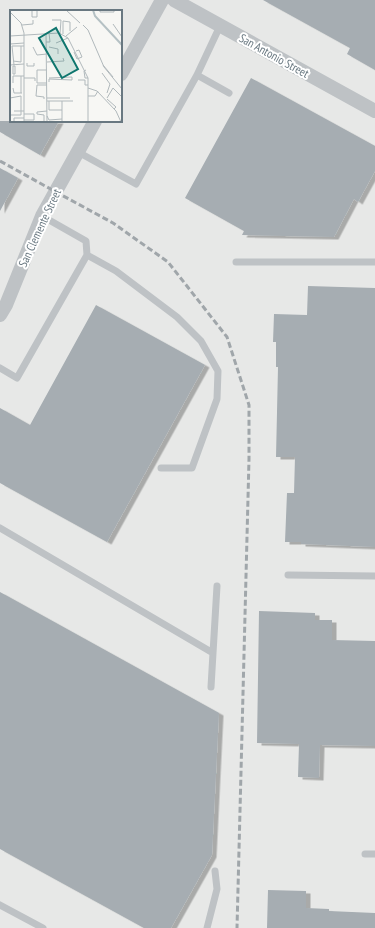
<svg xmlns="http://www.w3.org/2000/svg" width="375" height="928" font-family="'PT Sans Narrow',sans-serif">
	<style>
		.built { fill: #e7e8e7; fill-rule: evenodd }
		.building { fill: #a6adb2; filter: url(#shadow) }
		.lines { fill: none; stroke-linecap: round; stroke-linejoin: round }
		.lane { stroke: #bec2c5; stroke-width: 7 }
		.street { stroke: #bec2c5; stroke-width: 14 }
		.rail { stroke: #a0a6aa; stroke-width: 3; stroke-dasharray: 6 3; stroke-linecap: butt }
		.labels { text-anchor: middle; stroke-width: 4; stroke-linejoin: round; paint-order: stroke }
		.street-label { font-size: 12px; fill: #697881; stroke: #fff }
		.inset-river { fill: none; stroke: #b5c1c4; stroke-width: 2 }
		.inset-road { fill: none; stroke: #b1b9bc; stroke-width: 1 }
		.view { fill: #0f766e; fill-opacity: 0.15; stroke: #0f766e; stroke-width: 2 }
		.inset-edge { fill: none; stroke: #697881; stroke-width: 2 }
	</style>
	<defs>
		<filter id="shadow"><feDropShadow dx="4.5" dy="2.5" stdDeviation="0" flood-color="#0004"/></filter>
	</defs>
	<rect width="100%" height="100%" fill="#f7f7f4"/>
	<path class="built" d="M0,0H375V928H0ZM11,11H121V121H11Z"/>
	<path class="building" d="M263,0H375V70L347,54L350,48Z
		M251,78L375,146V171L358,202L354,199L334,237L242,235L244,231L185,198Z
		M0,121H59L40,155L0,132Z
		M0,168L18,178L0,211Z
		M308,286L375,288V547L301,544V542H285L287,493H294L295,457H276L278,367H276V342H273L274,314L307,315Z
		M96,305L205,365L107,542L0,483V408L30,425Z
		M0,592L219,713L212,855L171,928H144L0,849Z
		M259,611L315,613V620H332V640L375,641V746L320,745L319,778L298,777L299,744L257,743Z
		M268,890L306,891V908L329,909V911L375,913V928H267Z"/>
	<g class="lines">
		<path class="lane" d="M197,75L229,93
			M78,152L136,184L197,75L220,26
			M87,255L116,271L177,317L201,341L218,371L217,399L192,468H161
			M236,262H375
			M0,368L17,378L87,255L86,241L42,216
			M0,528L213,653L217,586
			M288,575L375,576
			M211,687L213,653
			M365,854H375
			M0,905L43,928
			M207,928L217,889L215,871"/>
		<path class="street" d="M174,0L375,111
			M121,74L162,0
			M0,315L6,305L42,216L95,121"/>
		<path class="rail" d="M0,161L56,192L113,223L168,262L227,337L249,405V459L237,928"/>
	</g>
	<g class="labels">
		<g class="street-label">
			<text transform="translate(274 56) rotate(29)" y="4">San Antonio Street</text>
			<text transform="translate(40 228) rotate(-65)" y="4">San Clemente Street</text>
		</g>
	</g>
	<g transform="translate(10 10)">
		<rect width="112" height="112" fill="#f7f7f4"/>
		<path class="inset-river" d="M83,0L85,6L112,35"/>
		<path class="inset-road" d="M22,0V7H27V0M56,0L70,13M90,0V2H104V0M0,2L11,13L14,23V112M42,10H51L50,24M103,14L112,27M12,15L23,14V10M73,15L78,20L94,57L112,79M36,23L37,112M53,24V11L60,12V21M0,26L49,23L58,28L78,68V112M56,26L67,17M36,32H40L39,23M46,33L58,28M0,34L14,33M23,37L27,45L37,44M39,37L48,39V44M64,42L67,49L72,47L69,40L66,41M3,51L11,52V36M37,52L54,51L53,48M17,53V56H24V53M0,55L14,54M4,55L2,36H14M93,55L103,67M3,56H5V64H3ZM76,60L74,61L75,68H78M92,63L100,74L97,83M0,64V88M14,68H25V71M68,70H75V75H78M39,72V69L62,70V67L39,68M3,73V66H11M37,73H27V60H37M3,78L4,83H12M78,78L87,81L106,101L111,112M11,83V66H14M78,86H85L88,81M0,88L11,86V101H14M37,88H60M97,88L103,78L112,87M34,89V87L26,86L27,75H37M97,89L106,97L104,99M37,91H63M39,91V100H52M52,91V112M0,105H11V101H4M37,106L39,110L52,109M14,110H24V104H14M0,111V88M4,112V108H14M34,112V105L27,104V102L37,101"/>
		<path class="view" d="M46,18L68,59L52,68L29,28Z"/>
		<rect width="112" height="112" class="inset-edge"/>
	</g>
</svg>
